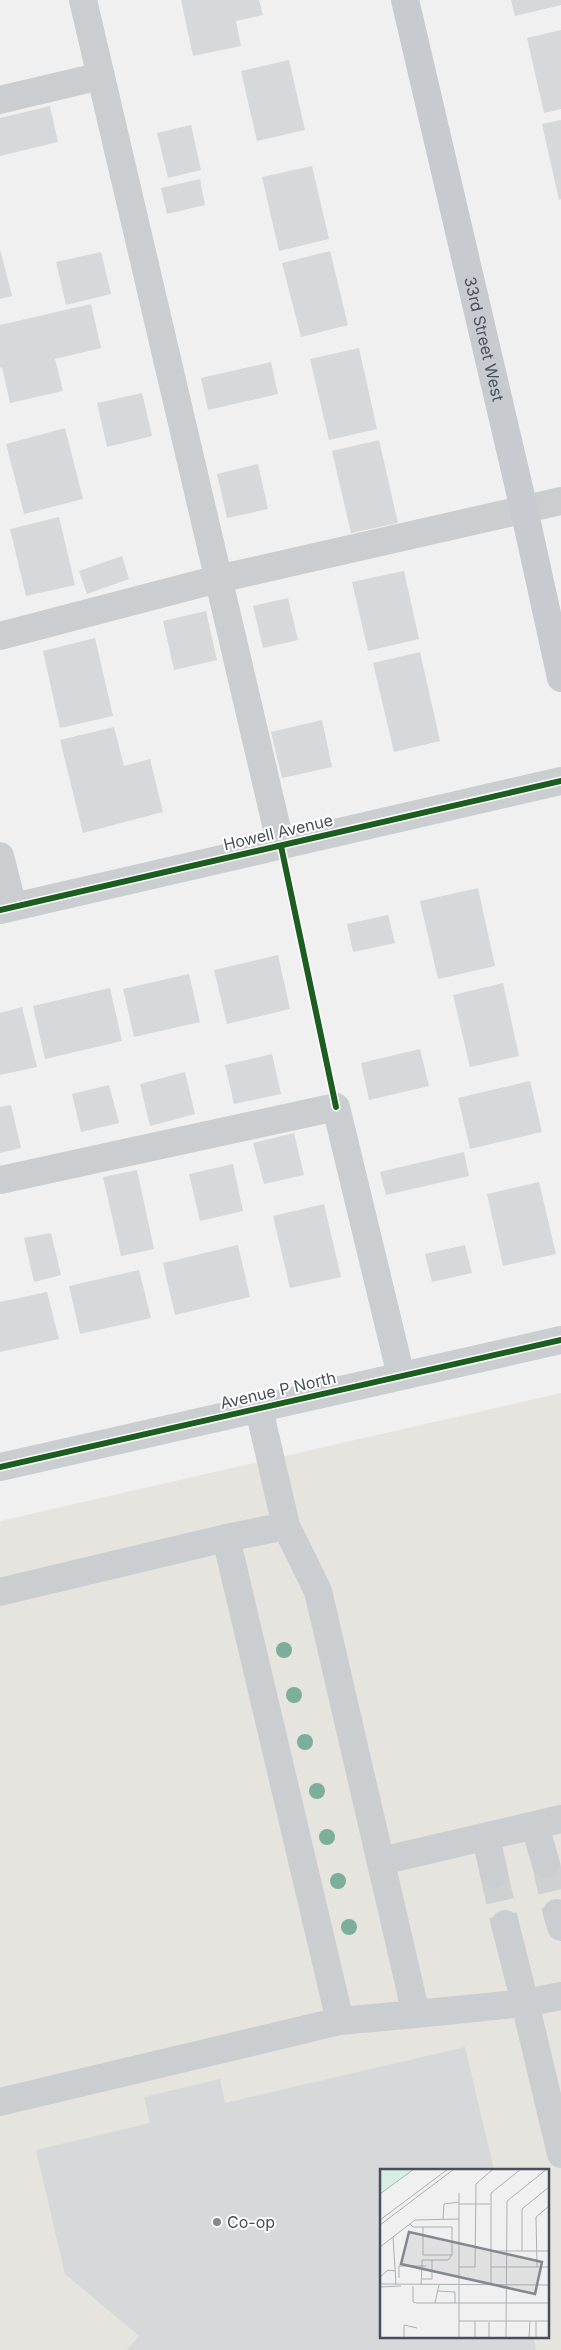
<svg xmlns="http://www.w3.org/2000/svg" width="561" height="2350" font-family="Inter,sans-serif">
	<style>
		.commercial { fill: #e5e4de; fill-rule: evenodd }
		.building { fill: #d7d8da }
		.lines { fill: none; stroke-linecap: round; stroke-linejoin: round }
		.minor-tunnel { stroke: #ced0d2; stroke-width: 28; stroke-dasharray: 28 14; stroke-linecap: butt }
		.minor { stroke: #cbced1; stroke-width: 28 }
		.major { stroke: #c7cace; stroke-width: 28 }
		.cycleway-casing { stroke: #fff; stroke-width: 9 }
		.cycleway { stroke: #1b5e20; stroke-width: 6 }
		.tree { fill: #7cae9c }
		.poi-dot { fill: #83878f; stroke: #fff; stroke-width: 2 }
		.labels { text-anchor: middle; stroke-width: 4; stroke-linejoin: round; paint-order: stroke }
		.street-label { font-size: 16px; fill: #484f5b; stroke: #fff }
		.poi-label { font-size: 16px; fill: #484f5b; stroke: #fff; text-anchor: start }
		.inset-road { fill: none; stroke: #adb0b4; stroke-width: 1 }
		.view { fill: #83878f; fill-opacity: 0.15; stroke: #83878f; stroke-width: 2.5 }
		.inset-edge { fill: none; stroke: #484f5b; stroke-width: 2.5 }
	</style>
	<rect width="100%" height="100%" fill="#f0f0f0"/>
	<path class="commercial" d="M561,1393V2350H0V1521ZM381,2170H547V2336H381Z"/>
	<path class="building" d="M181,0H259L263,15L236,21L241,46L193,56Z
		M511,0H561V5L515,16Z
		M561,30V109L544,113L527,38Z
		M289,60L305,130L257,141L241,71Z
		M50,106L58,142L0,156V118Z
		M561,120V199L559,200L542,124Z
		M191,125L201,170L168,178L157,133Z
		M312,166L329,239L279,251L262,177Z
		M200,179L205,205L167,214L161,188Z
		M0,249L12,296L0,299Z
		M330,251L348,325L301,337L282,263Z
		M101,252L111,294L66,305L56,262Z
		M91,304L101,348L55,359L63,391L10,403L2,367L0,368V325Z
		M359,348L377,429L329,440L310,359Z
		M271,362L278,394L208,410L201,378Z
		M142,393L152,436L107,447L97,403Z
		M65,428L83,499L24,514L6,444Z
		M379,440L398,523L351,533L332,451Z
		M258,464L268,509L227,518L217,474Z
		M59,517L75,585L26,596L10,529Z
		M122,556L129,579L87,594L79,571Z
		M404,571L419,639L368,651L352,582Z
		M288,598L298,640L263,648L253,606Z
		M206,611L217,660L174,670L163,621Z
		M95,638L113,716L60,728L43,651Z
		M420,652L440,741L394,752L373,663Z
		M322,720L332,767L282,778L271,732Z
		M114,727L124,766L150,759L163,812L83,833L60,740Z
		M478,888L495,966L438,979L420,901Z
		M388,915L395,943L353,952L347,924Z
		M278,955L290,1009L227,1024L214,970Z
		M189,974L200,1022L134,1037L123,989Z
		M503,983L519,1056L470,1067L453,995Z
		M110,988L122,1041L45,1059L33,1006Z
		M22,1007L37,1067L0,1075V1013Z
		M420,1049L429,1086L369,1100L361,1063Z
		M272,1054L281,1094L234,1104L225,1065Z
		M185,1072L195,1114L150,1126L140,1084Z
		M530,1081L542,1132L470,1149L458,1098Z
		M109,1085L119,1123L81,1132L72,1094Z
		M11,1105L21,1148L0,1153V1107Z
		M294,1133L304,1175L264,1184L253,1143Z
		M464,1152L469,1176L386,1195L380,1172Z
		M233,1164L243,1211L200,1221L189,1174Z
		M137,1170L154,1249L121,1256L103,1177Z
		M539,1182L556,1254L503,1266L487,1194Z
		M324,1204L341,1277L290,1288L273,1216Z
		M51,1233L61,1275L34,1282L24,1238Z
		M238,1245L250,1297L175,1315L163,1263Z
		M465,1245L472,1273L432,1282L425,1254Z
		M139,1270L151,1318L80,1334L69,1286Z
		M47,1292L59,1339L0,1352V1302Z
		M465,2047L494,2170H381V2336H533L536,2350H127L139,2336L65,2274L36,2150L150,2123L144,2097L220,2079L225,2103Z"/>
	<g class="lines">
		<path class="minor-tunnel" d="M546,1864L557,1913
			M494,1874L505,1924"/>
		<path class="minor" d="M83,0L281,846
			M0,100L101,76
			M0,636L218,579L561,501
			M0,856L13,907
			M0,910L561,781
			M0,1180L336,1107L401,1376
			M259,1409L286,1526
			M0,1467L561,1340
			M226,1538L286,1526L318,1591L416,2014L525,2003L505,1924
			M0,1592L226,1538L340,2021L0,2102
			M535,1826L546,1864
			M486,1837L494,1874
			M381,1861L561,1819
			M557,1913L561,1927
			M561,1996L525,2003L561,2154
			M340,2021L416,2014"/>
		<path class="major" id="s1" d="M405,0L524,509L561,678"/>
		<g class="cycleway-casing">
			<path id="cycleway" d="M281,846L336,1107
				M0,910L561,781
				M0,1467L561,1340"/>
		</g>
		<use href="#cycleway" class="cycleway"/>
	</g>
	<g class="tree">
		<circle cx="284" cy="1650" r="8"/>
		<circle cx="294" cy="1695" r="8"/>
		<circle cx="305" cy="1742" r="8"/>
		<circle cx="317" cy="1791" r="8"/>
		<circle cx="327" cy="1837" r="8"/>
		<circle cx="338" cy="1881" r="8"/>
		<circle cx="349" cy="1927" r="8"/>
	</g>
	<circle class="poi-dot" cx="217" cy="2222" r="5"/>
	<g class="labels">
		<g class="street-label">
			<text dy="6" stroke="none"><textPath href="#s1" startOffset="348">33rd Street West</textPath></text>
			<text transform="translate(278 832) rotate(-13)" y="6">Howell Avenue</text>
			<text transform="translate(278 1390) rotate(-13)" y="6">Avenue P North</text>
		</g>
		<g class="poi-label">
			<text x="227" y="2228">Co-op</text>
		</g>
	</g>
	<g transform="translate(380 2169)">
		<rect width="169" height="169" fill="#f0f0f0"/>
		<path d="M0,0H33L0,25Z" fill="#d6eee3"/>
		<path class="inset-road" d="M79,24V115M0,25L34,0M79,35H110M63,50L64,35L79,33M0,51L68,0M30,55L33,58H72V86H43V58M0,56L74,0M13,68L16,115M0,78L35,51L79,50M111,82H169M142,82V40L169,18M46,97H42V91H68L72,86M79,98H95L96,15L113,0M111,98H169M157,98L156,48L169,37M0,108L8,101L15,102M19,109V97H42L41,116M42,110H52V91M0,115L169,116M79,116V169M111,116V24L141,0M33,117V133L37,134H169M0,118L21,117M58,122L75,123V134M55,134L59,116M79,152H169M95,152V169M24,169V156L37,159M109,169V153M126,169L127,32L167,0M149,169L150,152M156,169V152"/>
		<path class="view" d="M29,63L162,93L155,125L21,95Z"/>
		<rect width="169" height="169" class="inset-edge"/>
	</g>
</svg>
